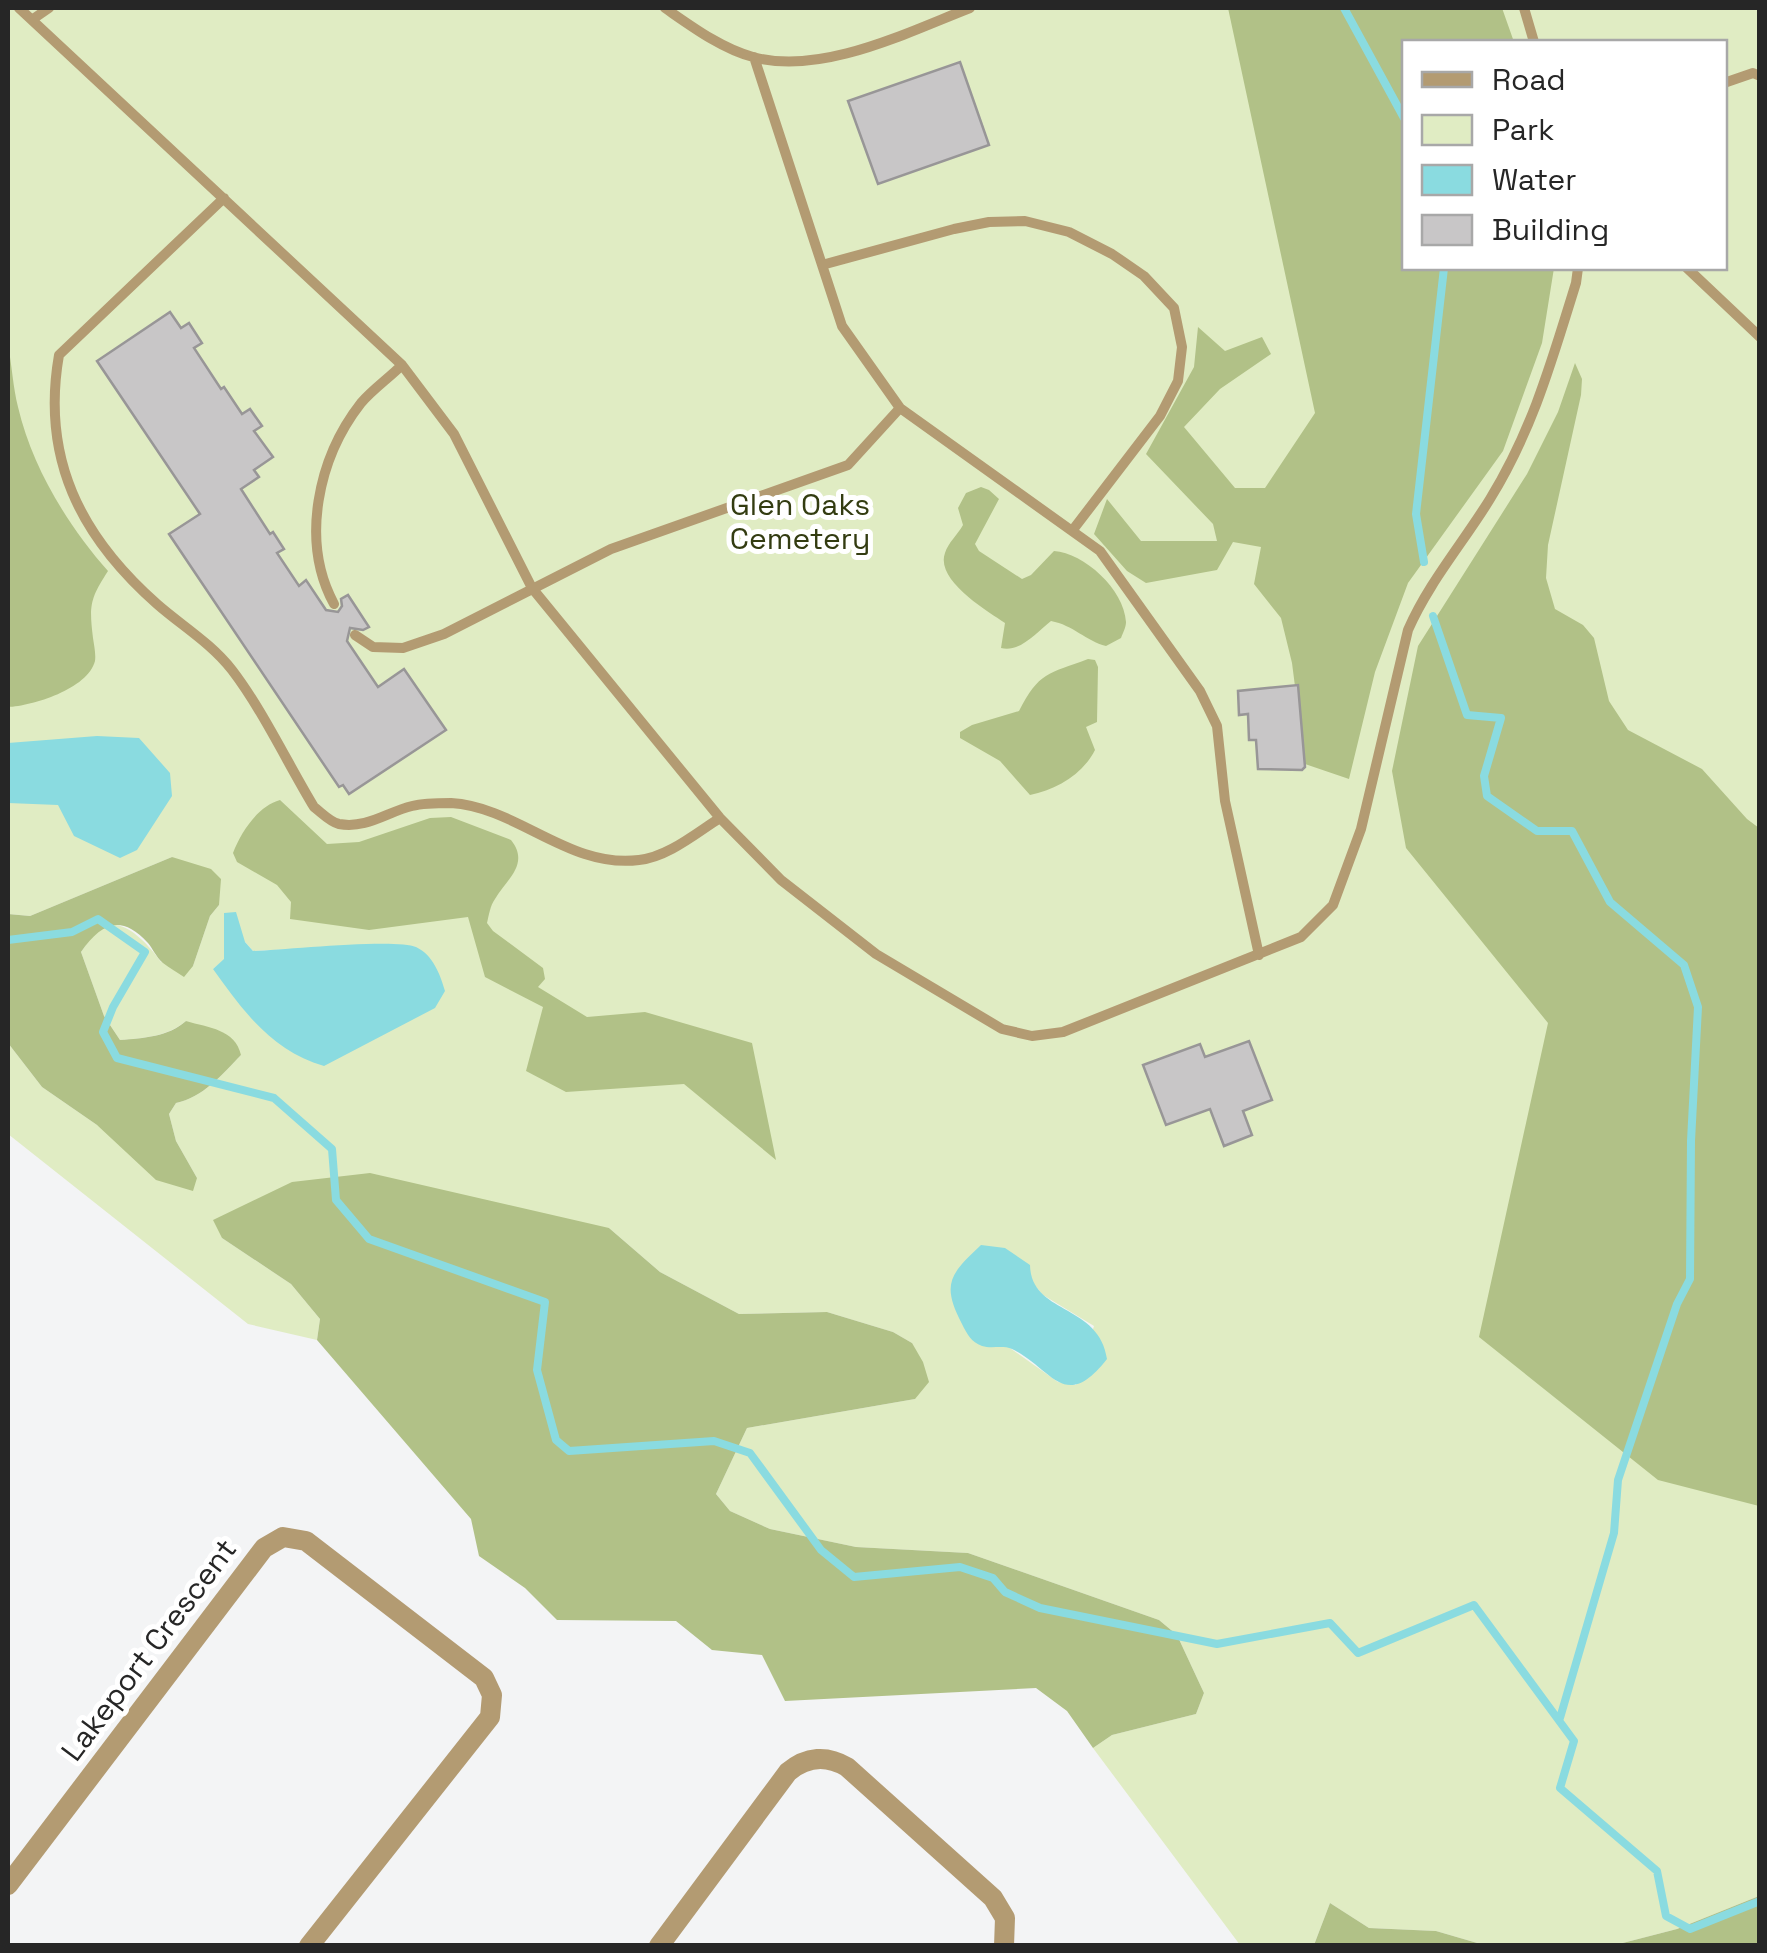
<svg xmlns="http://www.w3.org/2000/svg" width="1767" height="1953" font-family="'Space Grotesk',sans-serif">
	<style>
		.green { fill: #e0ecc3; fill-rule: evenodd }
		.forest { fill: #b1c187 }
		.water { fill: #8adbe0 }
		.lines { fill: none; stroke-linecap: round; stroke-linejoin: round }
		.stream { stroke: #8adbe0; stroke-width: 8 }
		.building { fill: #c8c6c7; stroke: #989697; stroke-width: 2.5 }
		.lane { stroke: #b39b72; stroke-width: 10 }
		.street { stroke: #b39b72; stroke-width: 20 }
		.labels { text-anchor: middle; stroke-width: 10; stroke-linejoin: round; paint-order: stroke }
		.park-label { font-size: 30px; fill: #333c11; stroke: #fff }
		.street-label { font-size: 30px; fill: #262626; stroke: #fff }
	</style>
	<rect width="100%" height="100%" fill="#f3f4f5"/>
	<path class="green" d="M8,8H1759V1896L1677,1929L1615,1945H1484L1436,1931L1369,1928L1330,1903L1314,1945H1240L1093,1748L1112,1735L1196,1714L1204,1693L1177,1635L1159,1620L968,1553L856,1547L770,1529L730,1511L716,1494L747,1428L915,1399L912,1343L893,1332L827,1312L739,1314L660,1272L609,1228L222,1238L291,1284L320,1319L317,1340L248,1324L8,1134V1043L42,1087L97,1125L197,1178L176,1141L169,1114L176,1103C202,1098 223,1074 241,1055L186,1021C167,1037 144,1038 120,1040L104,1016L81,952C86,946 90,937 96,932C119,910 148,944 161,962L193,966L210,916L219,905L172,857L30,916L8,914ZM1404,42H1724V268H1404ZM245,942L253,951L391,944L416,947L213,969ZM1030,1280L1043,1295L1094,1326L1076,1385L1058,1382L1010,1348Z"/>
	<path class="forest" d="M1228,8H1502L1514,42H1404V268H1554L1542,343L1503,451L1408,583L1375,672L1349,779L1305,764L1292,663L1281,618L1254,584L1261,547L1233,542L1217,570L1146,583L1127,571L1094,534L1107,499L1141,541H1217L1213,524L1146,454L1194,367L1198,327L1225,351L1262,337L1271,354L1220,389L1184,427L1235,488H1265L1315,413Z
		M8,345C12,366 13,387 18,407C32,467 68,526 108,571C90,599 89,605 93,638C94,645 96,654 95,661C88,689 32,706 8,707Z
		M1575,363L1582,379L1581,395L1548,545L1546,578L1555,609L1583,625L1594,638L1609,701L1628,730L1702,769L1747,819L1759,828V1506L1658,1480L1479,1337L1548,1023L1406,848L1392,771L1418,646L1527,474L1558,412Z
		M981,487L989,490L999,499L975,544L979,551L1022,579L1031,575L1054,551C1084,553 1124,589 1126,622C1126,627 1123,633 1121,638L1106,646C1086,641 1073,625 1051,621C1037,632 1020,653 1001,648L1005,623C987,611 935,580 945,553C948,543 958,534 963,525L958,508L966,493Z
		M1088,659L1095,660L1098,667L1097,722L1086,727L1095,750C1083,774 1056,790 1030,795L1000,761L960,738V732L972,725L1019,711C1039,672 1048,674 1088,659Z
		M280,800L327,844L359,842L430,818L451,817L511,840C530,864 507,879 495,899C490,906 489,915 487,923L493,931L543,968L545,979L538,987L587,1017L645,1012L752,1043L776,1160L684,1084L566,1092L526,1071L543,1007L485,977L468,917L369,930L290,919L291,902L277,885L237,862L233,853C241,832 258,806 280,800Z
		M172,857L211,869L221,879L219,905L210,916L193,966L184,977C177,972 169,968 163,963C156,957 153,949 148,943C120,913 101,924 81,952L104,1016L120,1040C144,1038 168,1037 186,1021C209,1028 235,1029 241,1055C223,1074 202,1098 176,1103L169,1114L176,1141L197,1178L193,1191L156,1180L97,1125L42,1087L8,1043V914L30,916Z
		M370,1173L609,1228L660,1272L739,1314L827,1312L893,1332L912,1343L923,1362L929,1382L915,1399L747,1428L716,1494L730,1511L770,1529L856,1547L968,1553L1159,1620L1177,1635L1204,1693L1196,1714L1112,1735L1093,1748L1067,1711L1036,1688L785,1701L762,1655L712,1650L676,1621L557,1620L525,1588L479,1556L471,1519L317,1340L320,1319L291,1284L222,1238L213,1220L292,1182Z
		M1759,1896V1945H1615L1677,1929Z
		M1330,1903L1369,1928L1436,1931L1484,1945H1314Z"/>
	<path class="water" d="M97,736L139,738L170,773L172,796L137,850L120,858L74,836L58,805L8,803V743Z
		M236,912L245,942L253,951C282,950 396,938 416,947C433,955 440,974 445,991L435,1008L324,1066C272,1051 243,1011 213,969L224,959V913Z
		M981,1245L1005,1248L1030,1265C1031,1315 1099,1303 1107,1359C1064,1414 1052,1368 1012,1349C1003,1345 991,1349 982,1346C971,1342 967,1334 962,1324C941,1284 950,1274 981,1245Z"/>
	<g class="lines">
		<path class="stream" d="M1344,8L1404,118
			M1424,562L1416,514L1444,268
			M1433,616L1467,715L1501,718L1484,776L1487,796L1537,831H1572L1610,902L1684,965L1698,1007L1691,1141L1690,1279L1677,1304L1618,1480L1614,1533L1560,1718
			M8,940L72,932L98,919L145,952L113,1007L103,1032L117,1058L274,1098L332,1149L336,1200L369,1239L545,1302L537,1370L556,1440L569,1451L714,1441L750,1453L821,1550L854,1577L960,1567L993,1578L1005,1592L1040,1608L1217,1644L1330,1623L1358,1653L1474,1605L1574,1741L1560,1788L1657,1871L1666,1916L1690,1929L1760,1901"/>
	</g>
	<path class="building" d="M960,62L989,145L878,184L848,101Z
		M170,312L181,328L189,323L202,343L194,348L221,389L224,387L242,414L250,409L262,426L254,431L273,457L254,470L259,477L241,489L270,534L273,532L284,549L277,553L299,586L306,580L326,610L338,612L342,606L341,599L348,595L369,627L363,630L350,628L347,641L378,687L404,669L446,730L349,794L343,785L339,787L169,534L200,514L97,361Z
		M1298,685L1305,767L1302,770L1258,769L1256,740H1249L1248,714L1239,715L1238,691Z
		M1249,1041L1272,1100L1243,1111L1252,1135L1224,1146L1210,1109L1166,1125L1143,1065L1200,1044L1205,1057Z"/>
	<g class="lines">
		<path class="lane" d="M19,8L402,365L454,434L532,588L720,818L781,880L876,954L1002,1029L1032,1036L1063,1032L1301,937L1333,905L1361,829L1408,630C1429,582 1463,543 1490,499C1533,429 1552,360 1576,283L1578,268
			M665,8C691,26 722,49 753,57C821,76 908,32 970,8
			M1524,8L1534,42
			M33,19L49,8
			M754,57L842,326L900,408L1100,551L1200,691L1217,726L1225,801L1259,955
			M1724,83L1753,73L1760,76
			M224,198L59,355C41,458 80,536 157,604C182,626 211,643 232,670C262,709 288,764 314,807C322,813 330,822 339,824C367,829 387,812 412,806C424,803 439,803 451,803C518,807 569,869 639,860C668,857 696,833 720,818
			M822,265L954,229L989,222L1025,221L1069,232L1112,254L1144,276L1174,308L1182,347L1178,381L1160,416L1072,531
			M1687,268L1760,337
			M334,604C300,541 318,458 361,403C373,389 389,378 402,365
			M355,635L373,647L403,648L444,634L611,549L848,465L900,408"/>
		<path class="street" d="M8,1885L264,1548L283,1537L306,1541L484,1678L492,1695L490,1717L309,1946
			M659,1946L788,1772C807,1756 827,1755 847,1767L993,1898L1005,1918L1004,1946"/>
	</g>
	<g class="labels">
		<g class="park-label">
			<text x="800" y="515">Glen Oaks<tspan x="800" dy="34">Cemetery</tspan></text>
		</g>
		<g class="street-label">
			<text transform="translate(149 1650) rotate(-53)" y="10">Lakeport Crescent</text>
		</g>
	</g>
	<rect width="1767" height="1953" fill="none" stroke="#262626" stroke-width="20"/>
	<rect x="1402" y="40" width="325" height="230" fill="#ffffff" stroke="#a8a8a8" stroke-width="2.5"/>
	<rect x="1422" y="72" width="50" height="15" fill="#b39b72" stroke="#a8a8a8" stroke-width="2.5"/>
	<text x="1492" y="90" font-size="30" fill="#262626">Road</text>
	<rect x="1422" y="115" width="50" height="30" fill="#e0ecc3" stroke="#a8a8a8" stroke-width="2.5"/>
	<text x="1492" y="140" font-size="30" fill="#262626">Park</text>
	<rect x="1422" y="165" width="50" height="30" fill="#8adbe0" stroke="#a8a8a8" stroke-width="2.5"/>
	<text x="1492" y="190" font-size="30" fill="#262626">Water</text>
	<rect x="1422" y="215" width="50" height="30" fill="#c8c6c7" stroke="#a8a8a8" stroke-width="2.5"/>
	<text x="1492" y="240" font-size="30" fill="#262626">Building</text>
</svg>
